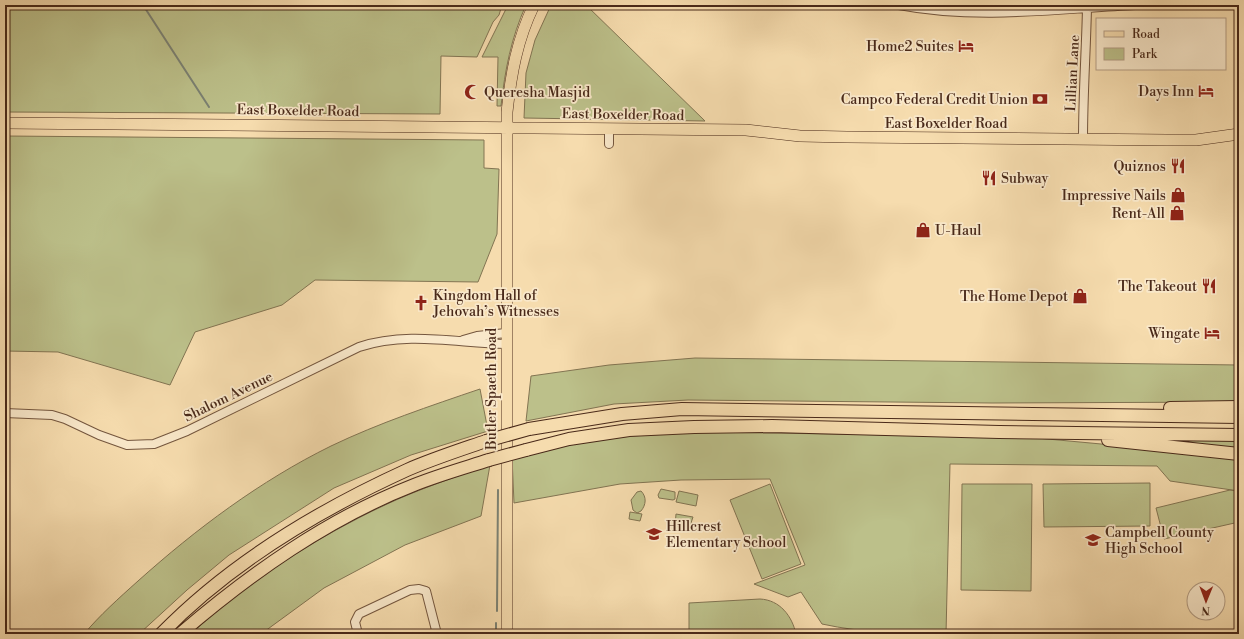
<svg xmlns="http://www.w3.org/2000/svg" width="1244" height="639" font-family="'Libre Bodoni',serif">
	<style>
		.green { fill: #bcc08a; stroke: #827452 }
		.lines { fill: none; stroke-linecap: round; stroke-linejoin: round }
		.stream { stroke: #7b8173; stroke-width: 2 }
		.minor-casing { stroke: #74563e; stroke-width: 10 }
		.major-casing { stroke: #492919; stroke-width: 12 }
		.highway-casing { stroke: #492919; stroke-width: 14 }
		.minor { stroke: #f9e8ca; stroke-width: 8 }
		.major { stroke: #f6dcae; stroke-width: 11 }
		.highway { stroke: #f6dcae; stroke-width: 12 }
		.highway-bridge-casing { stroke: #492919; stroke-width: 14; stroke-linecap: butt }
		.highway-bridge { stroke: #f6dcae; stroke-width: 12 }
		.labels { text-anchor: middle; stroke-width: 3.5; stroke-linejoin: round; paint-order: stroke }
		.poi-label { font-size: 14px; fill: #492919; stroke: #f9e8ca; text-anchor: end }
		.street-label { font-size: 14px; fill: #492919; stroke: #f9e8ca }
	</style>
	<rect width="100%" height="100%" fill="#f6dcae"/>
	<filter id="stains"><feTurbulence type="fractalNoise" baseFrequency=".005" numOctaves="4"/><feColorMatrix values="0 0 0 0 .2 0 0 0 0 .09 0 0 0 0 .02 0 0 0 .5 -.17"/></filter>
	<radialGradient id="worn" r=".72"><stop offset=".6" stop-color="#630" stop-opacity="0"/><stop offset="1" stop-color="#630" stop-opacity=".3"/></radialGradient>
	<path class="green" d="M5,5H502L499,15L493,22L477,57L441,56L440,114L5,112Z
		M508,5H526C511,38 505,70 501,106H497L498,57H482Z
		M551,5H586L705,121L524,118L526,73L535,40Z
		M5,136L484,140V168L499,169L497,234L478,282L315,280L282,305L195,332L170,385L58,352L5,351Z
		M695,358L1239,365V402L992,403L688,400L614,404L526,421L531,376L609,365Z
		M480,389L488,431L411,455L334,488L229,555L187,590L139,634H84C100,615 119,598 138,581C196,529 260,481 331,446C379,423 430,406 480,389Z
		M703,432L1026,437L1230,456L1239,458V491L1170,481L1157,466L950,464L946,634C904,634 863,633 822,624L801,592L788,597L754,584L805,565L770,479L681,480L620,484L514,503L512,457L570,444L631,436Z
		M1239,439V448L1158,440Z
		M490,465L481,516L405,545L324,588L261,634H191C248,581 315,538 385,505C419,489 455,477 490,465Z
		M1150,483V526L1044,527L1043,484Z
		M770,484L801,564L762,579L730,500Z
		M962,484H1032L1031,591L961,590Z
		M661,489L675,492V499L673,500L659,498L658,495Z
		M1230,490L1236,491L1239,506V522L1164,539L1156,508Z
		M641,491C647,497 646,505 641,511L637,513L633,510L631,500L637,492Z
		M679,491L698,495L696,506L676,502Z
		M630,512L642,514L640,521L629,519Z
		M676,514L693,517L689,529L675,526Z
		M760,599C780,600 792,616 796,634H689V603Z"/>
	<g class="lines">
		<path class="stream" d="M143,5L209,107
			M497,611L498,490
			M496,623V634"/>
		<g class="minor-casing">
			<path id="minor" d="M899,5C977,20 1057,9 1135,5
				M609,129V144
				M1083,139C1083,95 1086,52 1087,8
				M463,340L477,336L506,333
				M5,413L52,415L65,419L99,435L127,445L154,444L187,431L359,347C407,331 457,343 506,344
				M358,634L355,622L359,614L410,590L419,589L426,591L437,634"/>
		</g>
		<g class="major-casing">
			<path id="major" d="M5,123L746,130L800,136L847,137L1167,140H1196L1239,134
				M507,634V112C511,74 517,40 534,5"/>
		</g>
		<g class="highway-casing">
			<path id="highway" d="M1170,408L1239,407
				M529,429L622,414L682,409L1239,417
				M1108,440L1239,454
				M526,450L569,439L629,430L694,427L772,426L999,432L1239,435
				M161,634C230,563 317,511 407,470C432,459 460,450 486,441
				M180,634C250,574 327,519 414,485C439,475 464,468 489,460"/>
		</g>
		<use href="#minor" class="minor"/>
		<use href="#major" class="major"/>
		<use href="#highway" class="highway"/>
		<g class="highway-bridge-casing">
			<path id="highway-bridge" d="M486,441L529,429
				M489,460L526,450"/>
		</g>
		<use href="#highway-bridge" class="highway-bridge"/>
	</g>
	<defs>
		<g id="hotel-bare" transform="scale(1.2)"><path d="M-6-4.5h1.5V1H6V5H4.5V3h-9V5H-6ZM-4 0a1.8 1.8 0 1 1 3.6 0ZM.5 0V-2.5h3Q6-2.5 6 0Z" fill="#8f2418" stroke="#f9e8ca" stroke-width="2.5" paint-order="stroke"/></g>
		<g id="mosque-bare" transform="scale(1.2)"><path d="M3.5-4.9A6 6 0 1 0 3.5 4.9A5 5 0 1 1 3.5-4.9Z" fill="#8f2418" stroke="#f9e8ca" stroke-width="2.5" paint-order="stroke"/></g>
		<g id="bank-bare" transform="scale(1.2)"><path d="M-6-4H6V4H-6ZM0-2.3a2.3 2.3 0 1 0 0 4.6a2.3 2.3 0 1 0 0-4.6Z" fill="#8f2418" stroke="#f9e8ca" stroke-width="2.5" paint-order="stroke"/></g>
		<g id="restaurant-bare" transform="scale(1.2)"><path d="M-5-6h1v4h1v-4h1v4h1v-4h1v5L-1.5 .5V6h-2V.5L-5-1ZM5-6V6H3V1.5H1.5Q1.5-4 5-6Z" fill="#8f2418" stroke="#f9e8ca" stroke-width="2.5" paint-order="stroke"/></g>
		<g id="shop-bare" transform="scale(1.2)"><path d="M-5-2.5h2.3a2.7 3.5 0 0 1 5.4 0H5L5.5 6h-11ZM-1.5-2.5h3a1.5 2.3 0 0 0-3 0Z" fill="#8f2418" stroke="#f9e8ca" stroke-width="2.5" paint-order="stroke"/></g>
		<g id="church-bare" transform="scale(1.2)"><path d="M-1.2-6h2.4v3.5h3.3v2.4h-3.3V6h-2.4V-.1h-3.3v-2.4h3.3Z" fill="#8f2418" stroke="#f9e8ca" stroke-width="2.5" paint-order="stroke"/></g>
		<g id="school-bare" transform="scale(1.2)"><path d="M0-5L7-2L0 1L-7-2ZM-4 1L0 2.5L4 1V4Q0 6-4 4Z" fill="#8f2418" stroke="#f9e8ca" stroke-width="2.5" paint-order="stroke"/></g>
	</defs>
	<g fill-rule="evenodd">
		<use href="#hotel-bare" x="966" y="46"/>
		<use href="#hotel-bare" x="1206" y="91"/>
		<use href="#mosque-bare" x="472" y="92"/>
		<use href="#bank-bare" x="1040" y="99"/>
		<use href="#restaurant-bare" x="1178" y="166"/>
		<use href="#restaurant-bare" x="989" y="178"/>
		<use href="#shop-bare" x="1178" y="195"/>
		<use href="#shop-bare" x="1177" y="213"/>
		<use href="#shop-bare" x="923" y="230"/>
		<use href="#restaurant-bare" x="1209" y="286"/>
		<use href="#shop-bare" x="1080" y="296"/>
		<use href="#church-bare" x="421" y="303"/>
		<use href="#hotel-bare" x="1212" y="333"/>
		<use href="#school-bare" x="654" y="534"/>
		<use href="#school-bare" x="1093" y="540"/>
	</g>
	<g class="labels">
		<g class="poi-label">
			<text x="954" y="51">Home2 Suites</text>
			<text x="1194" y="96">Days Inn</text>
			<text x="484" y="97" text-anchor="start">Queresha Masjid</text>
			<text x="1028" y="104">Campco Federal Credit Union</text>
			<text x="1166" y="171">Quiznos</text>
			<text x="1001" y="183" text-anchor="start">Subway</text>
			<text x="1166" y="200">Impressive Nails</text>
			<text x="1165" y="218">Rent-All</text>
			<text x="935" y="235" text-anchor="start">U-Haul</text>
			<text x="1197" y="291">The Takeout</text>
			<text x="433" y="300" text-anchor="start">Kingdom Hall of<tspan x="433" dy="16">Jehovah’s Witnesses</tspan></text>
			<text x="1068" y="301">The Home Depot</text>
			<text x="1200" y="338">Wingate</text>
			<text x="666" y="531" text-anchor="start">Hillcrest<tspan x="666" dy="16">Elementary School</tspan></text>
			<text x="1105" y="537" text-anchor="start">Campbell County<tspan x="1105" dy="16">High School</tspan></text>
		</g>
		<g class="street-label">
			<text transform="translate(1072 73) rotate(-87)" y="5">Lillian Lane</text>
			<text transform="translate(298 110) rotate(1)" y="5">East Boxelder Road</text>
			<text transform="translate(623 114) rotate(1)" y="5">East Boxelder Road</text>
			<text x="946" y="128">East Boxelder Road</text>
			<text transform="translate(491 389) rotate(-90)" y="5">Butler Spaeth Road</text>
			<text transform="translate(228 396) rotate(-26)" y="5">Shalom Avenue</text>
		</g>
	</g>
	<rect width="1244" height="639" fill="none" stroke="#f6dcae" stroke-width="20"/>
	<rect x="6" y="6" width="1232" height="627" fill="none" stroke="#492919" stroke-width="2"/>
	<rect x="10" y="10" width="1224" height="619" fill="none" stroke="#492919"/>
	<rect x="1096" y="18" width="130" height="52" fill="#f9e8ca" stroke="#b39c83"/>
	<rect x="1104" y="31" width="20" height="6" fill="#f6dcae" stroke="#b39c83"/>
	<text x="1132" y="38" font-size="12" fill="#492919">Road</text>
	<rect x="1104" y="48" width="20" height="12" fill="#bcc08a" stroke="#b39c83"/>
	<text x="1132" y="58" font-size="12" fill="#492919">Park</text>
	<g transform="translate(1206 601) rotate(181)"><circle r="19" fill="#f9e8ca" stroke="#b39c83"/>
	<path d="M0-3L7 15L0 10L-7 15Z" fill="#8f2418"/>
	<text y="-6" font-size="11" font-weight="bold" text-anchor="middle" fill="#492919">N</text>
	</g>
	<rect width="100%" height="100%" filter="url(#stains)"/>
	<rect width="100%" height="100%" fill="url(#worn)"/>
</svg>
